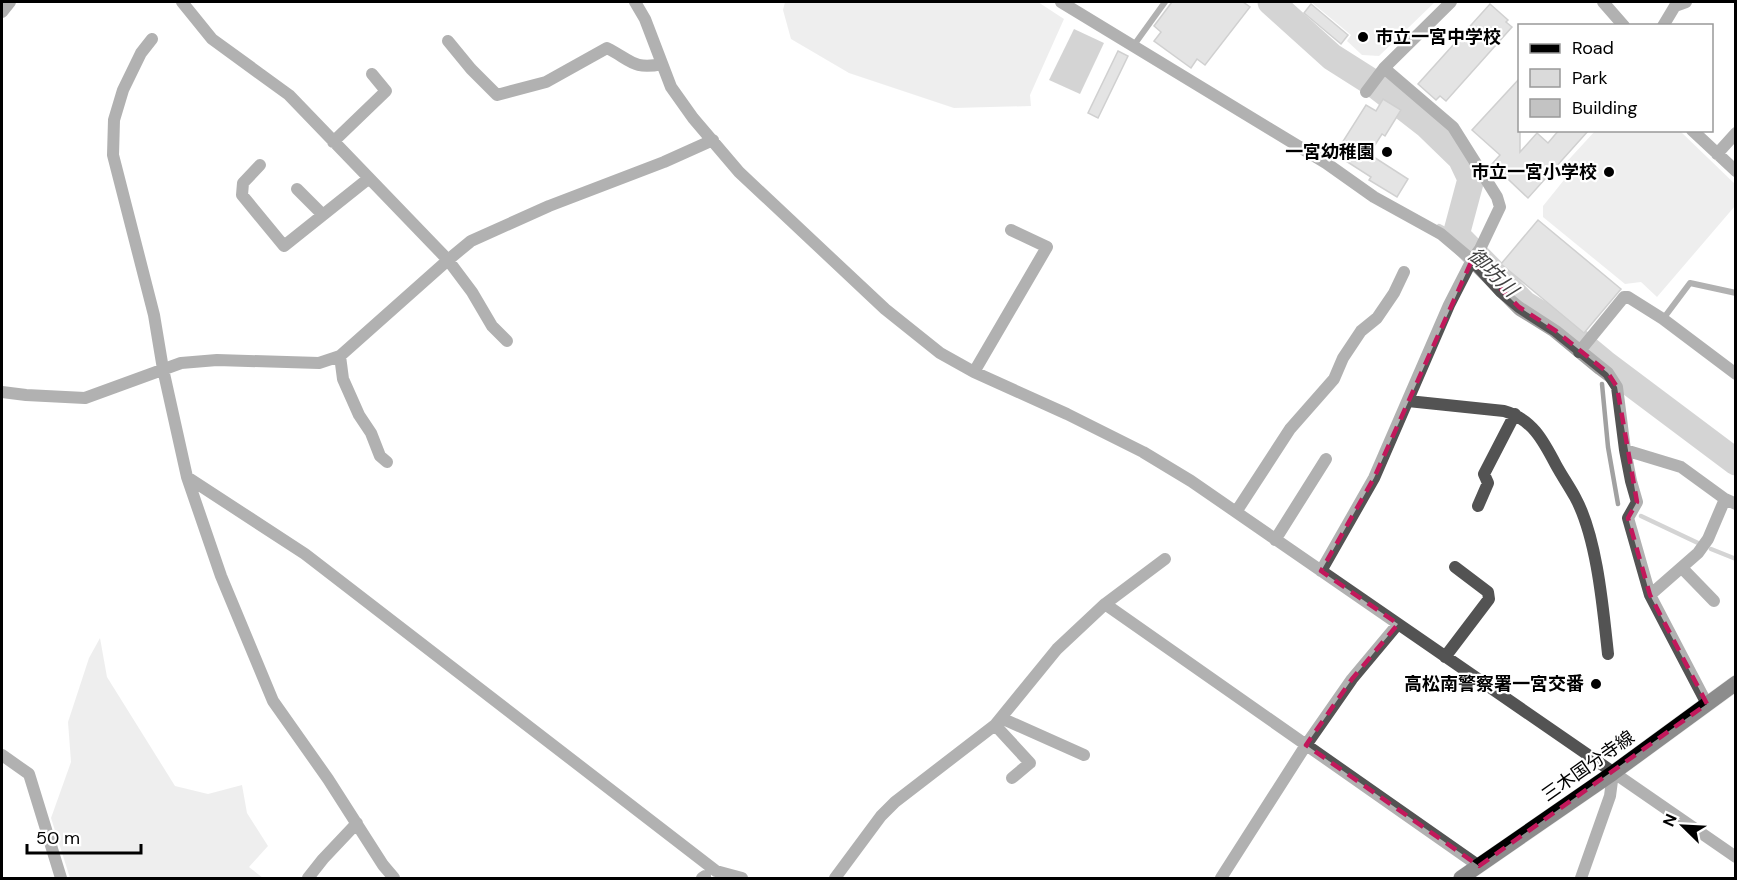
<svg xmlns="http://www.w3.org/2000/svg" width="1737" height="880" font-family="'DM Sans','Noto Sans JP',sans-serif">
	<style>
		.green { fill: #dadada }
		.water { fill: #a1a1a1 }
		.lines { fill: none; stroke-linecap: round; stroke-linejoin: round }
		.stream { stroke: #a1a1a1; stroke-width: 4.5 }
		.river { stroke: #a1a1a1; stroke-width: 27 }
		.building { fill: #c3c3c3; stroke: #979797; stroke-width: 1.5 }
		.primary-casing { stroke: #dbdbdb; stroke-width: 16 }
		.lane { stroke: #535353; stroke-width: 6 }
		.street { stroke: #535353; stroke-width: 12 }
		.primary { stroke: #000; stroke-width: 15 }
		.marked { fill: none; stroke: #c2185b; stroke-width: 4.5; stroke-dasharray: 12 8; stroke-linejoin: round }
		.poi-dot { fill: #000; stroke: #fff; stroke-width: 2 }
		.labels { text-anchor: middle; stroke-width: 4.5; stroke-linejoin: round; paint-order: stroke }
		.poi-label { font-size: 18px; font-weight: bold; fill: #000; stroke: #fff; text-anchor: end }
		.street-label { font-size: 18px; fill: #000; stroke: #fff }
		.water-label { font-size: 20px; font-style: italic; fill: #424242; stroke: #fff }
	</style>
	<rect width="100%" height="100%" fill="#fff"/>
	<path class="green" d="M785,2H1038L1064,19L1030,95L1031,106L954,108L849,73L791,39L783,10Z
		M1311,2H1435L1379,56L1362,55L1347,41L1351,35Z
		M1595,131H1680L1735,184V206L1657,297L1641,282L1625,284L1543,217V206L1568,175L1561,168Z
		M100,638L107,677L175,786L208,794L242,785L247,813L268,846L249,867L263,878H70L51,818L71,762L68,722L89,658Z"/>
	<path class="water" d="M1074,29L1104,43L1080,94L1049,80Z"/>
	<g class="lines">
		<path class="stream" d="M1439,226L1456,235
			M1602,384L1608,447L1618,504
			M1641,516L1698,543
			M1711,549L1736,559"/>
		<path class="river" d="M1271,2L1332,57L1373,83L1427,125L1461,158L1471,179L1456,235L1524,304L1558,325L1604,363L1736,462"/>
	</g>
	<path class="building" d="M1172,2H1243L1250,7L1205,65L1197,59L1191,68L1154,41L1161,32L1154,26Z
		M1311,4L1348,35L1341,44L1304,13Z
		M1490,4L1508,20L1506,22L1512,27L1446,101L1440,96L1436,100L1418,84Z
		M1118,51L1128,56L1098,118L1088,113Z
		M1520,78V152L1537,133L1548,143L1559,130H1589L1528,198L1492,164L1500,155L1472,130Z
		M1383,99L1401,110L1385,136L1382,134L1369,154L1408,179L1397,197L1369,180L1371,177L1335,154L1366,105L1376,111Z
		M1538,220L1621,289L1584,333L1501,264Z"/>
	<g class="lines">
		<g class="primary-casing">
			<path id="primary" d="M1461,878L1613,773L1736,683"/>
		</g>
		<path class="lane" d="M1134,45L1165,2
			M1663,319L1690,283L1736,293"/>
		<path class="street" d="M182,2L212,39L289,95L448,260L472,292L492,326L507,341
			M635,2L645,19L671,87L693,118L739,172L885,309L940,353L974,372L1067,414L1143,452L1191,481L1736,857
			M1061,2L1326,163L1374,197L1441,234L1472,260L1501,292L1519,307L1556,331L1608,373L1617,387L1625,450L1631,481L1637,502L1628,518L1650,595L1707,704
			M1603,2L1624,26
			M2,12L10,2
			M1663,26L1675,6L1686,2
			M152,39L141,53L123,90L114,120L113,155L154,315L163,369L187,477L305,554L716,871L742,878
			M448,41L471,69L497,95L546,82L607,48C631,60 633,70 662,64
			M1366,92L1384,68
			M1692,130L1736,171
			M333,142L386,91L372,74
			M1717,154L1736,133
			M260,165L243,183L242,195L284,246L368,179
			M297,189L323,215
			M1579,352L1624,297H1628L1663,319L1736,374
			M340,356L343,379L359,415L371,433L380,456L387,462
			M974,372L1047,247L1011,230
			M2,392L26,395L85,398L181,363L217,360L319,363L340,356L448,260L471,241L549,206L664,162L713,140
			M1408,401L1504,411C1532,419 1543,440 1556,465C1562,476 1569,486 1575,497C1597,537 1603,608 1608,654
			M1625,450L1681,467L1725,499L1736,504
			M187,477L221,576L273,701L328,779L383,865L394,878
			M1478,506L1488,483L1484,474L1515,414
			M1236,512L1290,429L1334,379L1343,358L1361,331L1377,318L1394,293L1404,272
			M1275,540L1326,459
			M1682,568L1714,601
			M1321,571L1374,478L1449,305L1472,260L1480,249L1500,207L1497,197L1453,127L1384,68L1451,2
			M1650,595L1698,553L1708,539L1725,499
			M1105,604L1479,866
			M1445,657L1489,599L1488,592L1455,567
			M1001,718L1084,755
			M995,725L1030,763L1012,778
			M2,755L29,774L61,878
			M308,878L323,859L357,823
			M702,878L705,876
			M835,878L881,816L895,802L995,725L1057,649L1105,604L1165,559
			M1221,878L1306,745L1352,679L1398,624
			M1581,878L1610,796L1613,773"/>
		<use href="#primary" class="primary"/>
	</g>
	<path d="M0 0H1737V880H0ZM1472,260L1519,307L1556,331L1608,373L1617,387L1637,502L1628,518L1650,595L1707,704L1479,866L1306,745L1352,679L1398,624L1321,571L1374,478Z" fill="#fff" fill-opacity=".55" fill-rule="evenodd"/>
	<path class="marked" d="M1472,260L1519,307L1556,331L1608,373L1617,387L1637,502L1628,518L1650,595L1707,704L1479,866L1306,745L1352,679L1398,624L1321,571L1374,478Z"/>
	<g class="poi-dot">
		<circle cx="1363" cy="37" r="6"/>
		<circle cx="1387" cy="152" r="6"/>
		<circle cx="1609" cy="172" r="6"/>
		<circle cx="1596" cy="684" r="6"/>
	</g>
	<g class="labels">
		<g class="poi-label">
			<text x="1375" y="43" text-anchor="start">市立一宮中学校</text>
			<text x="1375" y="158">一宮幼稚園</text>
			<text x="1597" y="178">市立一宮小学校</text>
			<text x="1584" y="690">高松南警察署一宮交番</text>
		</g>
		<g class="street-label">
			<text transform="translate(1588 766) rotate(-35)" y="6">三木国分寺線</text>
		</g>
		<g class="water-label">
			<text transform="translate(1493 272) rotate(44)" y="7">御坊川</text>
		</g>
	</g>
	<rect width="1737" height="880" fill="none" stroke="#000000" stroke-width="6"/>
	<rect x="1518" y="24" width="195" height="108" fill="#ffffff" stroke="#999999" stroke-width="1.5"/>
	<rect x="1530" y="44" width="30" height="9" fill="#000000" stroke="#999999" stroke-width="1.5"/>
	<text x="1572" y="54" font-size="18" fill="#000000">Road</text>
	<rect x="1530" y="69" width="30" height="18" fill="#dadada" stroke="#999999" stroke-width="1.5"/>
	<text x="1572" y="84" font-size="18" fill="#000000">Park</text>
	<rect x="1530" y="99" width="30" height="18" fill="#c3c3c3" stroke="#999999" stroke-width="1.5"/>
	<text x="1572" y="114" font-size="18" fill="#000000">Building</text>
	<g transform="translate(1683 826) rotate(294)" stroke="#ffffff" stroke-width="4.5" paint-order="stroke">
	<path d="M0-4.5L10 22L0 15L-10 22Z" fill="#000000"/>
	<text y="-9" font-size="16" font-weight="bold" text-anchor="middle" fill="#000000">N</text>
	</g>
	<path d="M27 844v9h114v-9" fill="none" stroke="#000000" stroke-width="3"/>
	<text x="36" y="844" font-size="18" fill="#000000" stroke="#ffffff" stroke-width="4.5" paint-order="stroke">50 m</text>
</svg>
